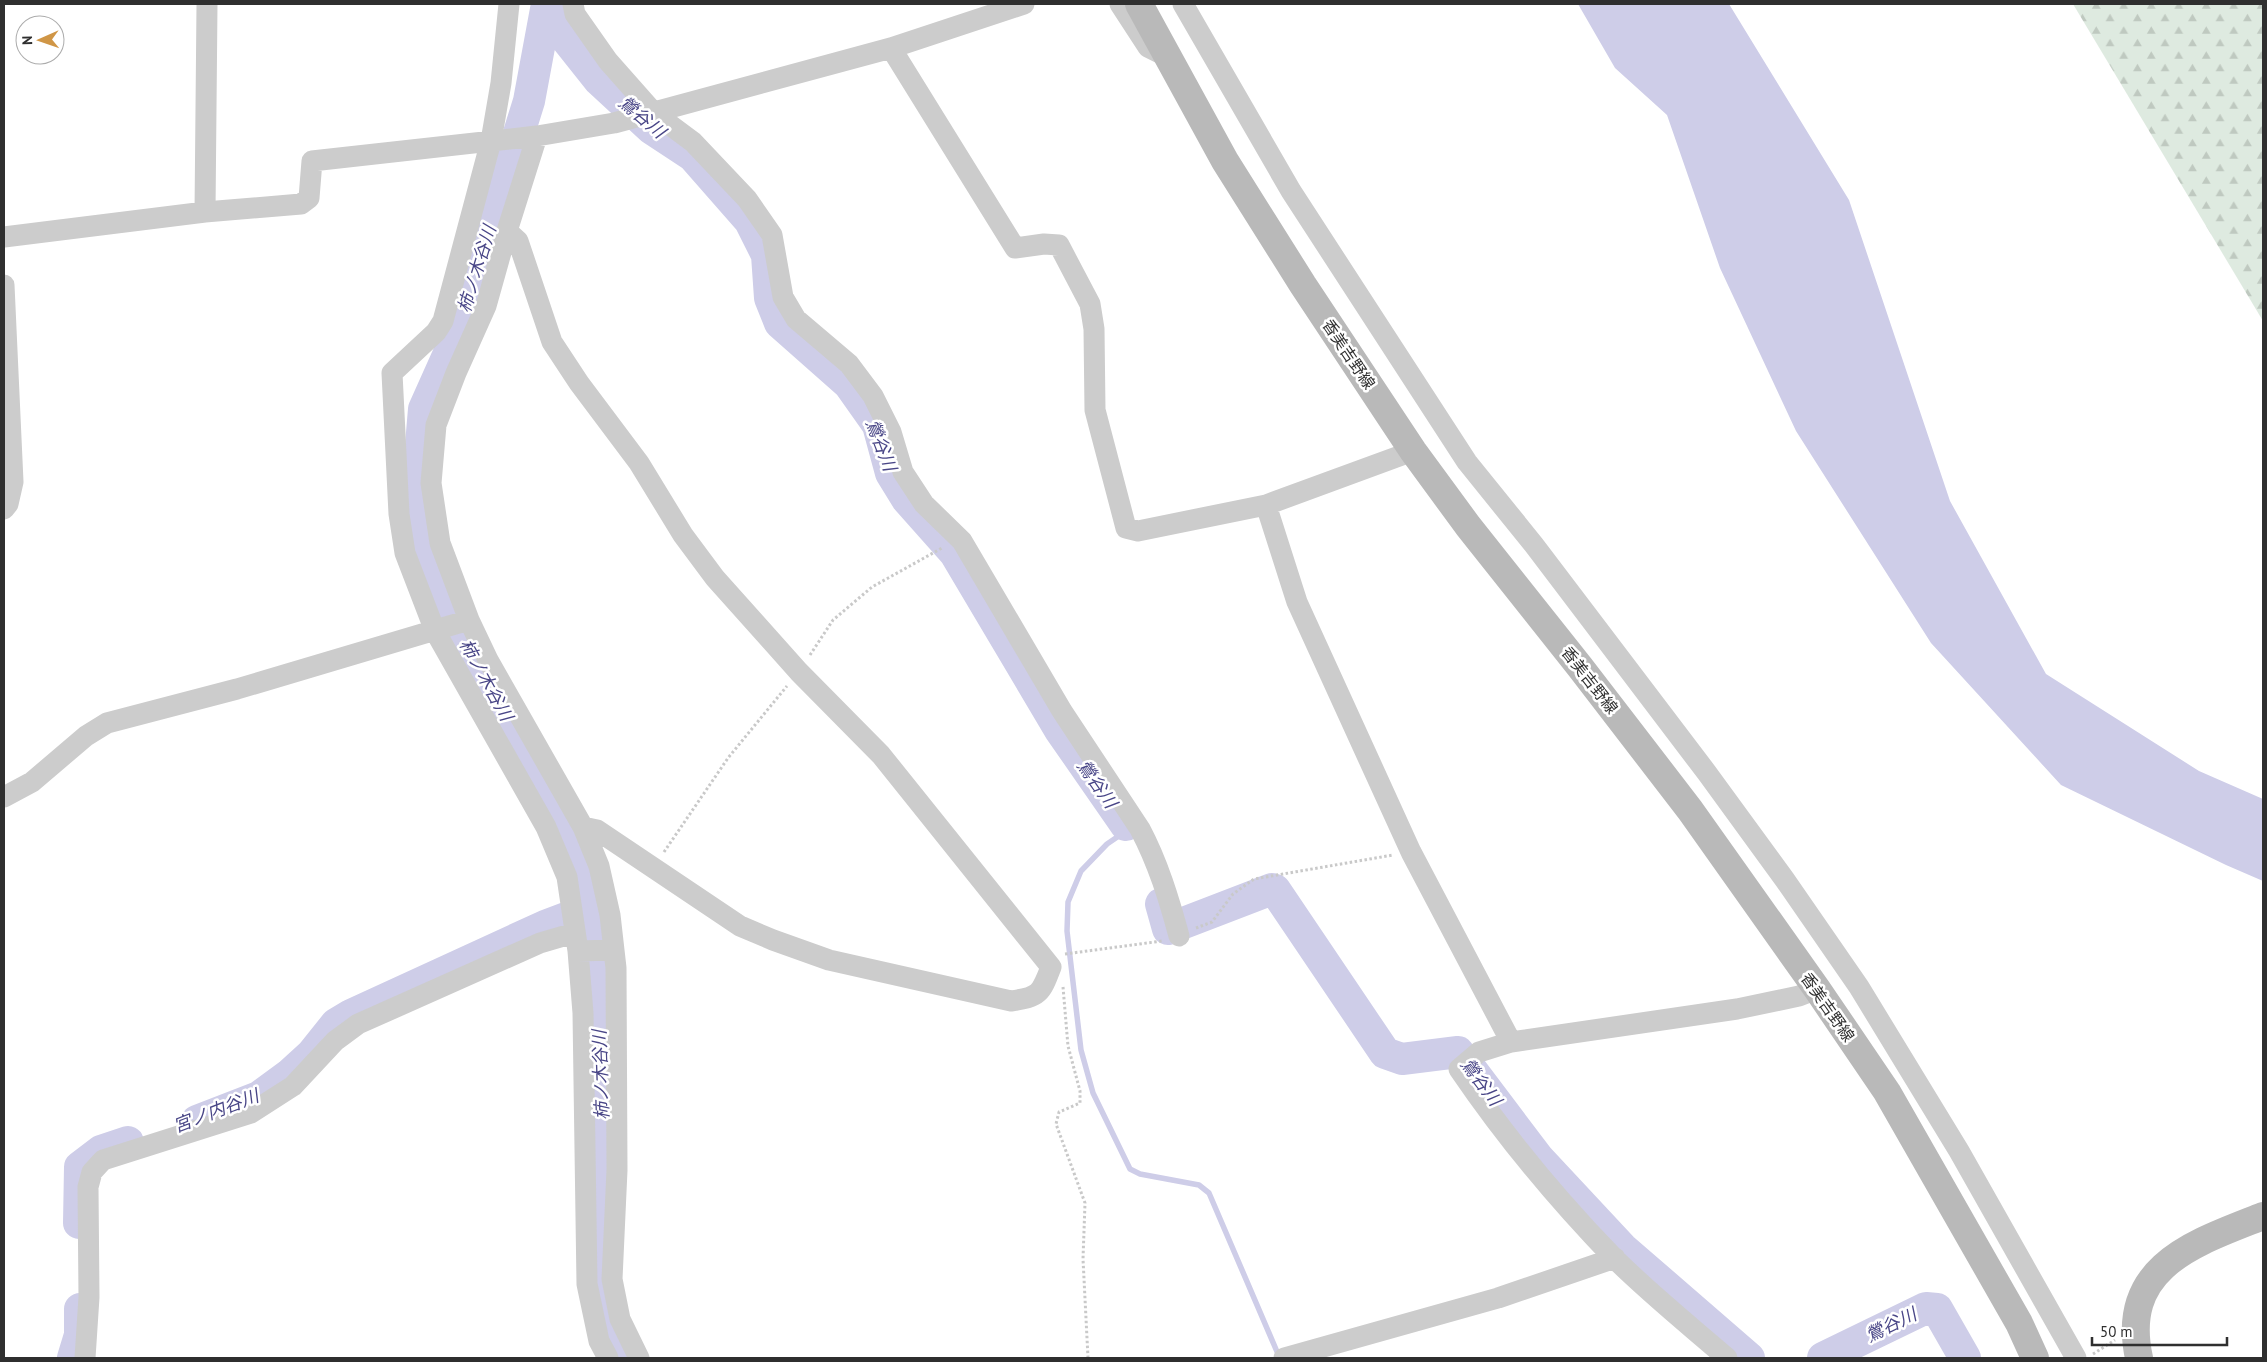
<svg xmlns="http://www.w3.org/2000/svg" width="2267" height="1362" font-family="'PT Sans','Noto Sans JP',sans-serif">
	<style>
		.forest { fill: url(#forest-firs) }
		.water { fill: #cecde8 }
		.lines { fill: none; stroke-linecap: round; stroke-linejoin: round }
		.stream { stroke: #cecde8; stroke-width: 5.5 }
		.river { stroke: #cecde8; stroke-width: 32 }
		.path { stroke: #c9c9c9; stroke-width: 3; stroke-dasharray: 2.5 2.5; stroke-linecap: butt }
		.street { stroke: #ccc; stroke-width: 21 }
		.secondary { stroke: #b9b9b9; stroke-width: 28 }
		.labels { text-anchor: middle; stroke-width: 5; stroke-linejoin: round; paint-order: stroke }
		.street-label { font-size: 16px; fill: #2f2f2f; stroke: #fff }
		.water-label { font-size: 18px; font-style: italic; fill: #494687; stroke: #fff }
	</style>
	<defs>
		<pattern id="forest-firs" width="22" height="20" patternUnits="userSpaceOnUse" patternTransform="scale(1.25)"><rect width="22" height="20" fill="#deeae0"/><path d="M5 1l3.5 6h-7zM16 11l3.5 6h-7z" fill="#bfc9c0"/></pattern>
	</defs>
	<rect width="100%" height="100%" fill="#fff"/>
	<path class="forest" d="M2073,4H2263V321Z"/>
	<path class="water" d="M1578,4H1729L1849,200L1950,501L2046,674L2199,771L2263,799V881L2226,865L2061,785L1931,643L1796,431L1720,268L1667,115L1615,68Z"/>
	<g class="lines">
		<path class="stream" d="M1129,829L1107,844L1081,871L1068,902L1067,931L1081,1050L1093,1093L1130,1169L1140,1174L1199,1185L1209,1193L1278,1354"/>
		<path class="river" d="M547,4L529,101L454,342L424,409L418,480L428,555L469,655L536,768L579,853L590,909L598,974L603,1134L597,1282L605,1324L624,1358
			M556,4L564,36L599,80L652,129L693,156L750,221L767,255L770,298L780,323L849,384L878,425L891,473L907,499L955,553L1060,730L1126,825
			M1161,904L1168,929L1272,889L1275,890L1385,1053L1402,1059L1458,1052L1538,1158L1622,1248L1749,1358
			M197,1121L259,1097L289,1075L312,1054L336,1024L351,1015L545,926L590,909
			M79,1223L80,1167L101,1151L128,1142
			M73,1358L80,1335V1309
			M1823,1358L1926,1308L1937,1309L1965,1358"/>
		<path class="path" d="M810,655L833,620L872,587L942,548
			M664,852L728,758L787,686
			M1196,928L1212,922L1233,894L1254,879L1393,855
			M1065,954L1162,941
			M1063,987L1068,1046L1080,1091V1103L1059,1112L1056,1124L1085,1203L1083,1259L1088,1358
			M2093,1354L2115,1340"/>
		<path class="street" d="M509,4L501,83L491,141L443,321L436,332L392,373L399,514L405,553L435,631L546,827L567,877L578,951L583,1013L587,1284L599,1341L608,1358
			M573,4L575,14L608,61L654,113L693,142L747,199L772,235L783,297L796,319L849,364L873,396L891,432L903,472L924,504L962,541L1062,711L1140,829C1158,863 1169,899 1179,936
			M1120,4L1148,47L1166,56
			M1183,4L1291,191L1467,462L1534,545L1707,773L1785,880L1859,987L1959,1151L2076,1358
			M891,48L1015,248L1044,244L1059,245L1090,304L1094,329L1095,410L1126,528L1138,531L1266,505L1413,451
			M537,136L507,231L486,306L456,373L436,425L431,483L440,543L469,620L488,660L583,827L599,866L610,915L616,968L617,1170L612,1279L620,1319L639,1358
			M205,212L207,4
			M507,231L518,241L552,342L579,383L639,463L683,535L715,578L799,672L881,755L1051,967C1041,993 1040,997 1011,1001L829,960L773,940L740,926L597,830L583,827
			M4,237L205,212L301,204L309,198L312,161L537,136L614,123L891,48L1024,4
			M4,285L13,482L8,504L4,509
			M1266,505L1297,602L1411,852L1511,1042
			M4,797L32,782L86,736L107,723L237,689L469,620
			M578,951L614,950
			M85,1358L89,1297L88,1187L92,1172L103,1160L251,1113L293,1086L335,1041L358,1024L540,943L574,933
			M1284,1358L1498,1298L1615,1258
			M1727,1358C1689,1325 1649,1293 1613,1257C1555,1197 1506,1138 1459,1069L1479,1052L1511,1042L1737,1009L1799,996L1817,989"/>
		<path class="secondary" d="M1139,4L1225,161L1303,285L1413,451L1468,526L1580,667L1690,810L1817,989L1887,1092L2019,1323L2035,1358
			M2139,1358C2119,1266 2195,1243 2263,1216"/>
	</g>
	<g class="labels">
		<g class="street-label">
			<text transform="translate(1349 354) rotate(56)" y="6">香美吉野線</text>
			<text transform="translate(1590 680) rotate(52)" y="6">香美吉野線</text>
			<text transform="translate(1828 1007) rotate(55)" y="6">香美吉野線</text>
		</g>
		<g class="water-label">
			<text transform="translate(642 117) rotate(40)" y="6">鶯谷川</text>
			<text transform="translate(477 269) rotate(-73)" y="6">柿ノ木谷川</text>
			<text transform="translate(881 445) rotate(69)" y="6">鶯谷川</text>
			<text transform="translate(486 680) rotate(61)" y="6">柿ノ木谷川</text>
			<text transform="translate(1097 784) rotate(55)" y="6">鶯谷川</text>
			<text transform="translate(601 1075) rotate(-92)" y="6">柿ノ木谷川</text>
			<text transform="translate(1481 1082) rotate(53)" y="6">鶯谷川</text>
			<text transform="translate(216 1111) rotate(-21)" y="6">宮ノ内谷川</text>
			<text transform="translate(1891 1325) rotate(-26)" y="6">鶯谷川</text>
		</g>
	</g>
	<rect width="2267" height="1362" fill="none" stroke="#2f2f2f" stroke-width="10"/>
	<g transform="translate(40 40) rotate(268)"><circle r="24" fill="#ffffff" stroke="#acacac"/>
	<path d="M0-4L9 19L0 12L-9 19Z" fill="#d09646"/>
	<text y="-8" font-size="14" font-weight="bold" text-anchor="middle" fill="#2f2f2f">N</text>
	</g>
	<path d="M2092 1337v8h135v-8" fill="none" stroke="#2f2f2f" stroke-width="2.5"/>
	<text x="2100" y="1337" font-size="15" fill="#2f2f2f" stroke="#ffffff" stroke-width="4" paint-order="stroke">50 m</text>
</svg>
